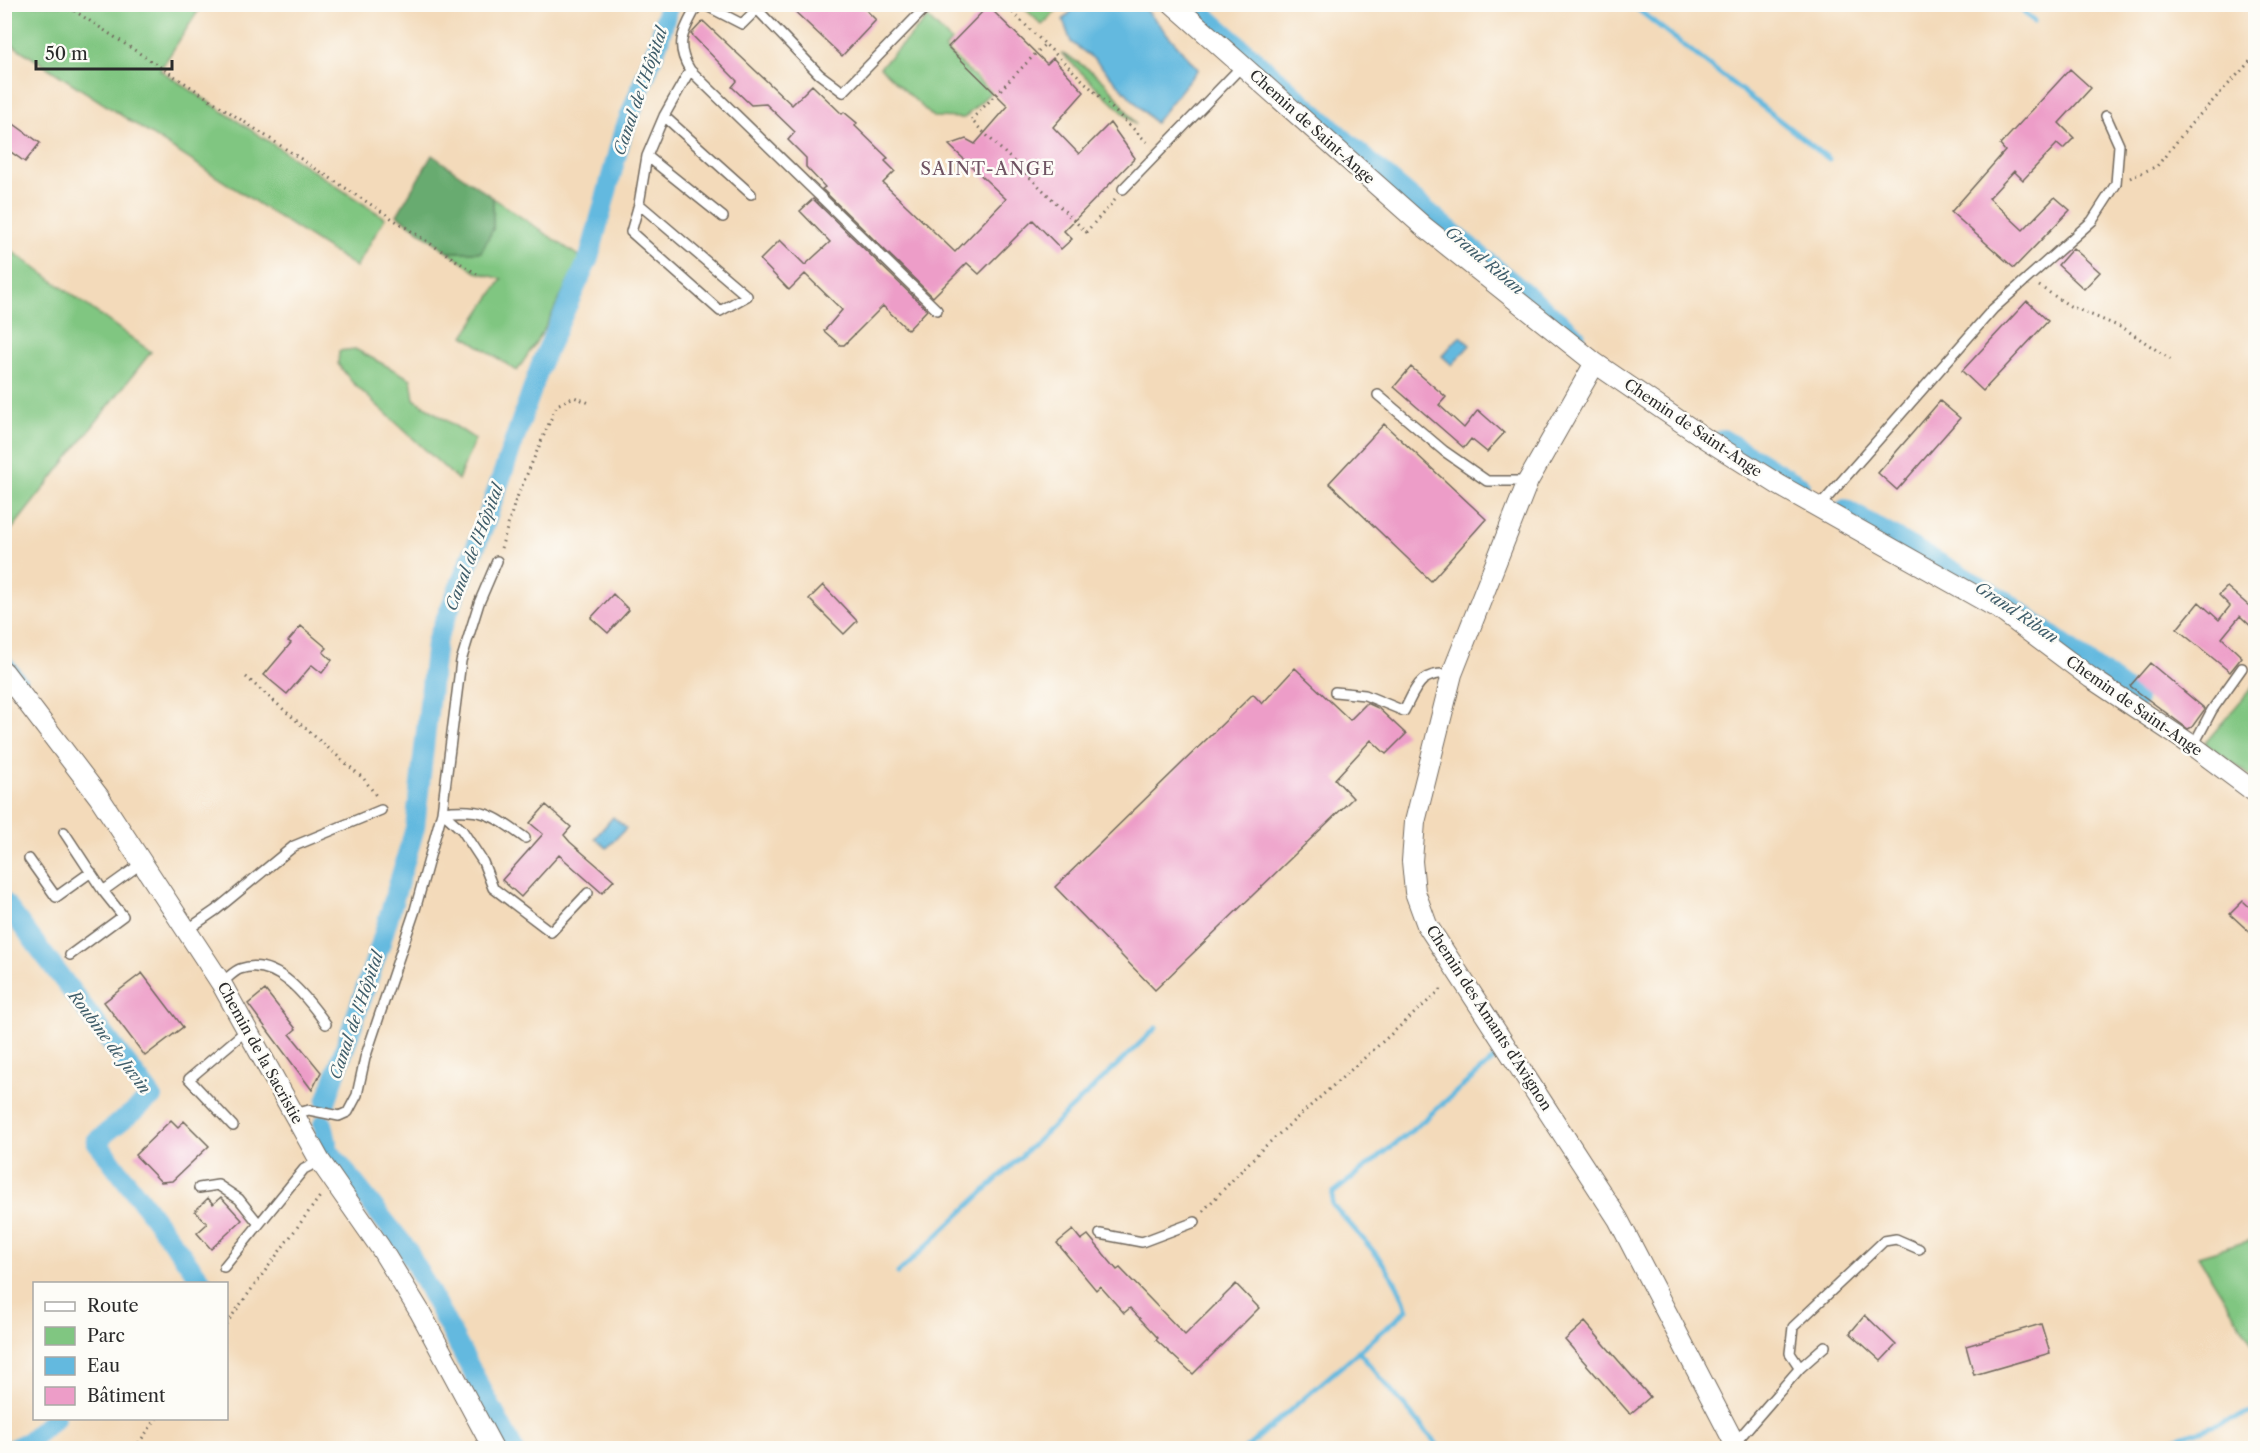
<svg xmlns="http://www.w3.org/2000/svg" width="2260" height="1453" font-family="'Libre Caslon Text',serif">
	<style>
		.green { fill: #80c681; stroke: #567856; stroke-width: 1.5 }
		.forest { fill: #68ab6f; stroke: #4a6b4d; stroke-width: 1.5 }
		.water { fill: #63b9df; stroke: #477285; stroke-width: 1.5 }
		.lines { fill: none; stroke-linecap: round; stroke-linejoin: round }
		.stream { stroke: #63b9df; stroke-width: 5 }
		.canal { stroke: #63b9df; stroke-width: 20 }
		.building { fill: #ed9dc8 }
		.service-casing { stroke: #71685d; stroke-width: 12 }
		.minor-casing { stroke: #71685d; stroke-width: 22 }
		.path { stroke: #71685d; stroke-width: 3; stroke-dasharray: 1.5 4.5; stroke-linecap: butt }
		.service { stroke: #fff; stroke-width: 9 }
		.minor { stroke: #fff; stroke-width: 20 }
		.labels { text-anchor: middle; stroke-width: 5; stroke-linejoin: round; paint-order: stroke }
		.street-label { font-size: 15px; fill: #2b2b2b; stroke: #fdfcf7 }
		.water-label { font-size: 16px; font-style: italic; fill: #3f5d6a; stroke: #fdfcf7 }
		.quarter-label { font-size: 18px; letter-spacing: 1.5px; fill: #6f5362; stroke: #fdfcf7 }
	</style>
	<rect width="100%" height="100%" fill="#fdfcf7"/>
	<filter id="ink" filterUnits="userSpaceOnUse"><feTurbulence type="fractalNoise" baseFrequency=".0167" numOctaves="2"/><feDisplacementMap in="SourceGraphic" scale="12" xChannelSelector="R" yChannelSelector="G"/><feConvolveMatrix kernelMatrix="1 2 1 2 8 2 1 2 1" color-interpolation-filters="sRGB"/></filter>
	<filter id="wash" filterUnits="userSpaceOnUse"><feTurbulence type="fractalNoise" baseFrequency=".008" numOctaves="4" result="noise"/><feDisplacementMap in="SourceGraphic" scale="24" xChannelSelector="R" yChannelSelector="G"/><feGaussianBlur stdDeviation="1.35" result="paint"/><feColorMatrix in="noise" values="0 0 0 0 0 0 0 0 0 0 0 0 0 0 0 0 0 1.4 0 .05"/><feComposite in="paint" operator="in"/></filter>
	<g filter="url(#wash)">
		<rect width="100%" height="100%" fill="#f3daba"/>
		<path class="green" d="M4,5H202L160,70L385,218L356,267L5,40Z
			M1021,5H1062L1042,25Z
			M928,18L951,41L945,49L991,92L964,118L933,117L880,67Z
			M1061,53C1102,74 1112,87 1136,125Z
			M493,198L580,257L544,330L517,371L464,336L502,279L476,272L448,252H481L493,229Z
			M5,246L151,352L5,538Z
			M355,349L411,379L414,399L475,439L458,480L352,382L338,364L339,351Z
			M2255,684V779L2205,743Z
			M2255,1239H2256L2255,1348L2198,1256Z"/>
		<path class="forest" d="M432,155L493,198V229L481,252H448L397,215Z"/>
		<path class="water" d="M1078,4L1142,5L1198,69L1155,123L1095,60L1071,42L1063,20Z
			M1460,336L1470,345L1452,365L1442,356Z
			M613,817L626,828L607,848L595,838Z"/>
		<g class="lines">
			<path class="stream" d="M1631,4L1829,159
				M2017,4L2034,22
				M4,652L25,680
				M898,1273L1156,1028
				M1358,1351L1440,1448
				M1246,1448L1407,1310C1397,1270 1358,1235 1332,1204L1333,1193L1409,1133L1501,1053L1499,1051
				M2149,1448L2256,1411"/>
			<path class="canal" d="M1192,4L1382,173L1576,336
				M1723,439L1801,486
				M1845,509L2004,600L2137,699
				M4,902L152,1097L96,1141L204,1284
				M326,1102L380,946L415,828L436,642L485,524L542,361L589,258L622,136L659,41L669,4
				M323,1124L329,1151L407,1249L513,1448
				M14,1448L29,1441L55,1418"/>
		</g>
		<g id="blocks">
			<path class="building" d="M787,4H860L876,20L842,56Z
				M988,6L1047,64L1053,58L1084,92L1053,127L1079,154L1110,123L1135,158L1064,231L1072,239L1061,249L1033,220L979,274L967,263L933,297L822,189L825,187L806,167V158L788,140L795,132L766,104L751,105L732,87L737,81L691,34L703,21L792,105L812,85L842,114L844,112L857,123L855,126L888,158L885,161L895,171L883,183L955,252L1006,199L949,145L966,139L975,144L1008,106L948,47Z
				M2070,69L2091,88L2059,123L2074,138L2063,149L2057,144L2023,180L2014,171L1989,198L2023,230L2055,197L2070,210L2014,268L1951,212L2005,151L2000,145Z
				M4,117L40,143L25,162L4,147Z
				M813,199L927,310L908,330L883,306L844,345H840L824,331L842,310L805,274L789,290L760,260L780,240L805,265L830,242L800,211Z
				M2073,248L2100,272L2084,289L2058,265Z
				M2027,301L2048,321L1983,391L1962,371Z
				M1411,367L1446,397L1439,405L1464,428L1478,410L1504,433L1487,452L1471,439L1464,448L1394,387Z
				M1940,401L1960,418L1897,490L1878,473Z
				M1384,424L1486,519L1431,581L1329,483Z
				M823,585L857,621L844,634L809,599Z
				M2227,587L2256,612V631L2240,616L2222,638L2242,657L2230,672L2177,629L2199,602L2219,620L2230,606L2219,595Z
				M613,594L629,610L608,633L591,618Z
				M301,626L327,648L323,652L332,660L322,673L312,665L287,694L264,675L291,643L288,641Z
				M2150,663L2205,709L2192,727L2188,729L2130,686Z
				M1295,668L1350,720L1367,703L1378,708L1406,734L1386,754L1371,740L1335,779L1353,798L1155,990L1055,887L1253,694L1262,704Z
				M546,805L571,827L564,835L570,842L614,880L602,893L559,855L521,897L502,880L543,834L530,823Z
				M2243,901L2256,913V938L2230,914Z
				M142,973L183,1027L145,1056L104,1002Z
				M265,990L296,1029L290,1034L321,1072L312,1090L248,1004Z
				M171,1120L178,1127L184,1121L209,1146L172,1181L161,1182L135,1155Z
				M221,1197L242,1220L211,1249L197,1233L207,1224L195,1211L208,1198L213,1204Z
				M1073,1230L1081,1240L1088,1235L1117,1270L1120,1268L1185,1335L1236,1284L1259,1308L1193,1374L1156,1340L1158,1338L1130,1308L1124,1313L1100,1286L1096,1290L1057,1243Z
				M1865,1315L1896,1345L1881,1361L1850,1333Z
				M1585,1322L1650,1397L1630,1414L1565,1340Z
				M2041,1324L2050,1353L1974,1375L1966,1346Z"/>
		</g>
	</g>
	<g filter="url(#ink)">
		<use href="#blocks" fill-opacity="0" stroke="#71685d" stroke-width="1.5"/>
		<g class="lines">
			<g class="service-casing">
				<path id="service" d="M698,4C685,29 673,43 690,70L664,116L647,156L723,217
					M703,4L742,24L758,8
					M752,4L819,74L843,92L929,4
					M690,70L937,310
					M664,116L751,194
					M1123,189L1242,66
					M639,204L631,232L720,311L747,296L639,204L647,156
					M1378,395L1444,451L1487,481H1528
					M1819,507L1993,309L2092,221L2116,184L2119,145L2106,116
					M1335,692L1365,695L1404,711C1417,686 1420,671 1452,674
					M2193,746L2212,710L2242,668
					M442,812L462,830L483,862L493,888L551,932L588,893
					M442,812C483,807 493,815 525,838
					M64,832L103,891L142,863
					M29,859L56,897L91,872
					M187,930L216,910L294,846L381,810
					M70,955L123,916L103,891
					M221,983C227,979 234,971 240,969C277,956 308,999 326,1024
					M295,1114L309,1110L339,1116L348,1112L357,1095L365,1058L415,910L442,812L461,661L479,603L497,561
					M233,1126L189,1079L248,1029
					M199,1188L218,1185L239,1199L259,1224
					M1100,1234L1142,1242L1195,1222
					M224,1267L304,1169L320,1161
					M1800,1368L1790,1353L1793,1327L1884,1241L1896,1239L1919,1249
					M1735,1443L1800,1368L1825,1346"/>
			</g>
			<g class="minor-casing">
				<path id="minor" d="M1173,4L1423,226L1595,363L1706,439L1779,485L1999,609L2091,678L2193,746L2256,793
					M1595,363L1528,481L1452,674L1415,822L1412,861L1415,892L1427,925L1618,1219L1737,1448
					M4,672L99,797L221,983L320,1161L380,1247L420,1312L493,1448"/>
			</g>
			<path class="path" d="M64,4L480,276
				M1004,4L1045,44
				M2130,178L2157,166L2191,124L2256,55
				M1115,200L1086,232L971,120L1045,44L1148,143
				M2039,286L2070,306L2125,329L2173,361
				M501,548L515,502L557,405L574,397L592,404
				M246,677L364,779L377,797
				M1203,1211L1262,1149L1444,987
				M226,1324L321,1195
				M135,1448L157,1418"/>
			<use href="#service" class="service"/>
			<use href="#minor" class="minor"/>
		</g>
	</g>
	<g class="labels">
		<g class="street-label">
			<text transform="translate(1312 127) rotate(42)" y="5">Chemin de Saint-Ange</text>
			<text transform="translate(1693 428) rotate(34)" y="5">Chemin de Saint-Ange</text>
			<text transform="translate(2134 706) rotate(35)" y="5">Chemin de Saint-Ange</text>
			<text transform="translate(1489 1018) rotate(57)" y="5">Chemin des Amants d'Avignon</text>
			<text transform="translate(260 1053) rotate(61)" y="5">Chemin de la Sacristie</text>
		</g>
		<g class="water-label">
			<text transform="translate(640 91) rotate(-71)" y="6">Canal de l'Hôpital</text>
			<text transform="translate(1485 260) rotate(40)" y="6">Grand Riban</text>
			<text transform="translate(474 547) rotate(-69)" y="6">Canal de l'Hôpital</text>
			<text transform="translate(2017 612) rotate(34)" y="6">Grand Riban</text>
			<text transform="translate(356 1015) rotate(-71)" y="6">Canal de l'Hôpital</text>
			<text transform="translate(110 1042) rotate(53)" y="6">Roubine de Juvin</text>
		</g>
		<g class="quarter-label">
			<text x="988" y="175">SAINT-ANGE</text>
		</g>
	</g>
	<rect width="2260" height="1453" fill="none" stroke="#fdfcf7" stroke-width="24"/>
	<rect x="33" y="1282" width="195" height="138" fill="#fdfcf7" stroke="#a9a8a5" stroke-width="1.5"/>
	<rect x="45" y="1302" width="30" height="9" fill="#ffffff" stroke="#a9a8a5" stroke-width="1.5"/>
	<text x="87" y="1312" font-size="18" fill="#2b2b2b">Route</text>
	<rect x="45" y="1327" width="30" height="18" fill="#80c681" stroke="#a9a8a5" stroke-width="1.5"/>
	<text x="87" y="1342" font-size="18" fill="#2b2b2b">Parc</text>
	<rect x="45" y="1357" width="30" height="18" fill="#63b9df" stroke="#a9a8a5" stroke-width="1.5"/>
	<text x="87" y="1372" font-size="18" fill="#2b2b2b">Eau</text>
	<rect x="45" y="1387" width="30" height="18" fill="#ed9dc8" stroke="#a9a8a5" stroke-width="1.5"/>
	<text x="87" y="1402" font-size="18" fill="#2b2b2b">Bâtiment</text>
	<path d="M36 60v9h136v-9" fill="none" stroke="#2b2b2b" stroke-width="3"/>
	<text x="45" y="60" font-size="18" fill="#2b2b2b" stroke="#fdfcf7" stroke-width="4.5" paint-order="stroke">50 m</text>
</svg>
